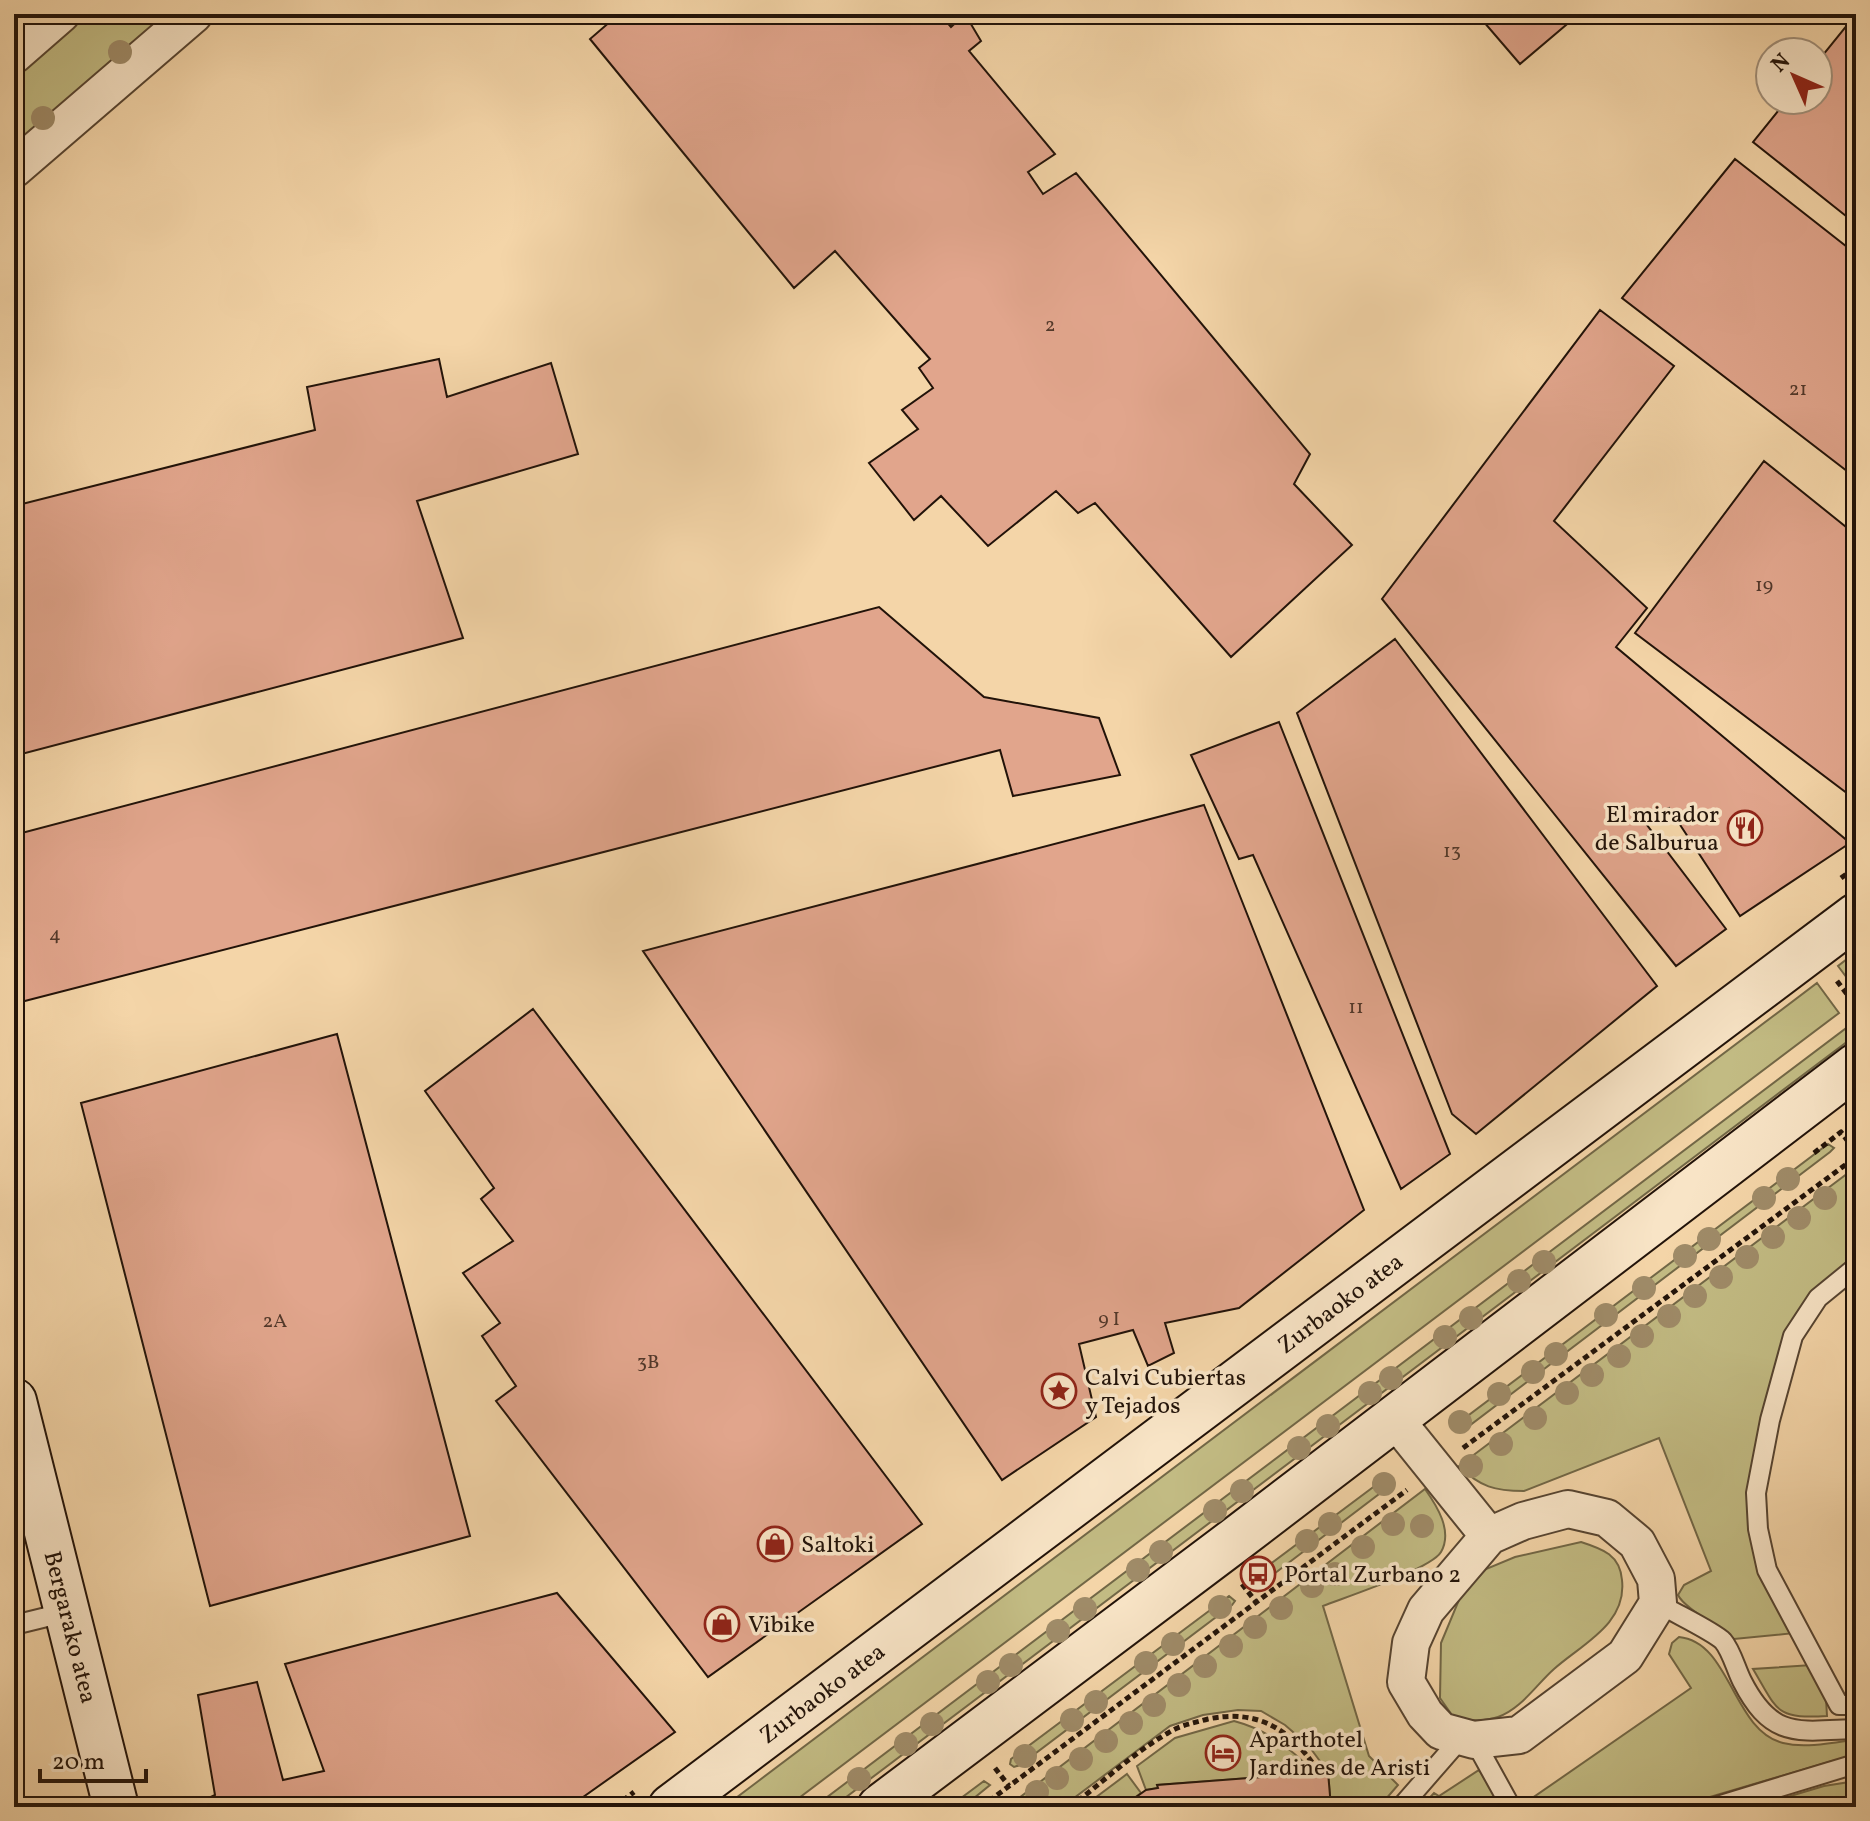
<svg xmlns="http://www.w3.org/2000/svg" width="1870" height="1821" font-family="Vollkorn,serif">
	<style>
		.green { fill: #c2bb83; stroke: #726746; stroke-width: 2 }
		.building { fill: #e1a58c; stroke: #221309; stroke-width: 2 }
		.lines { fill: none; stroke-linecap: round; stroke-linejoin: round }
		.lane-casing { stroke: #564431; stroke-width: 22 }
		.street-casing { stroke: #564431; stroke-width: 40 }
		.secondary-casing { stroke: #221309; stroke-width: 48 }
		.path { stroke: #221309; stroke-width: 5; stroke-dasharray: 6 4; stroke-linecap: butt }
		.lane { stroke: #f8e4c6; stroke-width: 18 }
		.street { stroke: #f8e4c6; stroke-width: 36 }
		.secondary { stroke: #f8e4c6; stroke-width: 44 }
		.tree { fill: #9f8b68 }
		.labels { text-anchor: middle; stroke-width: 7; stroke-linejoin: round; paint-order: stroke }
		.number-label { font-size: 20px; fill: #52382a }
		.poi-label { font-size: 24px; fill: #221309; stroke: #f8e4c6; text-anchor: start }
		.street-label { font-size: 24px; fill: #221309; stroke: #f8e4c6 }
	</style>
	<rect width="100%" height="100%" fill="#f4d5a8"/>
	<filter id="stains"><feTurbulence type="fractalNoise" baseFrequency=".0025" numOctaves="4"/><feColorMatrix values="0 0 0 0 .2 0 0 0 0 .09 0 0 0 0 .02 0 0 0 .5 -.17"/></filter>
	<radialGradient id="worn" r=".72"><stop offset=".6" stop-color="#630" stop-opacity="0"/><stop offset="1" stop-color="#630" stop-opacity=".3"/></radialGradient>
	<path class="green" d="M73,14H167L14,145V64Z
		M1856,952V990L1838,966Z
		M1817,983L1839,1013L787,1807H724Z
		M1849,1026L1856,1035L833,1807H814Z
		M1828,1144L1834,1148L1830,1152L1465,1429L1459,1431L1455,1428L1457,1424Z
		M1856,1167V1260L1787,1333L1750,1509L1795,1633L1734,1639C1720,1627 1684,1608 1678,1595L1684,1585L1711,1571L1659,1438L1524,1491C1495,1491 1480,1487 1459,1466Z
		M1380,1482L1386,1487L1383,1491L1270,1577L1264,1580L1260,1577L1261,1571Z
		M1425,1489C1437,1506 1453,1531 1441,1552C1431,1569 1346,1597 1323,1606L1369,1756L1398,1785L1379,1807H1331L1328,1772L1308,1745L1285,1725L1261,1711L1238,1710L1203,1715L1170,1726L1062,1807H1007Z
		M1581,1542C1603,1549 1620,1555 1622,1580C1627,1624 1582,1644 1554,1669C1536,1685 1521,1709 1498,1717C1484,1722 1468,1720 1454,1718L1440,1698L1441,1643L1461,1595L1486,1569L1515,1557Z
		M1229,1596L1235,1601L1232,1605L1020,1765L1014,1767L1010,1764L1011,1759Z
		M1679,1637C1731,1642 1732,1730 1783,1743C1806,1749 1832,1742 1856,1740V1758L1832,1761L1676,1807H1534L1528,1801L1691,1688L1669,1654L1672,1643Z
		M1812,1665L1826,1699L1827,1716C1775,1719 1778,1711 1753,1669Z
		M1234,1721C1268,1730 1290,1748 1315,1773L1158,1785V1788L1146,1790L1137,1766L1175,1738Z
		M1479,1770L1503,1807H1421L1434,1793L1439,1796Z
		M1127,1774L1141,1793L1122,1807H1083Z
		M984,1781L990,1785L963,1807H949Z
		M1856,1781V1801L1846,1805L1754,1807L1824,1786Z"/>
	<path class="building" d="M619,14H940L951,27L965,14L981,41L969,51L1055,154L1028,172L1043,194L1076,173L1310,454L1294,484L1352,545L1231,657L1095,503L1078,513L1056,491L988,546L941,496L914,520L869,463L918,429L902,410L933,388L919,368L930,359L835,251L794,288L590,39Z
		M1477,14H1579L1520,64Z
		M1856,14V224L1753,142L1787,100H1818V61Z
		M1735,159L1856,254V478L1622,298Z
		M1600,310L1674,366L1554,521L1647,608L1616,647L1850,843L1740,916L1669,808L1644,821L1726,929L1676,966L1382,599Z
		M439,359L447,397L551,363L578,454L417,501L463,638L14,756V506L315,430L307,387Z
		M1764,461L1856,535V800L1635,633Z
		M879,607L984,697L1099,718L1120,775L1013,796L1000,750L17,1003L14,991V835Z
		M1395,639L1657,986L1476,1134L1452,1114L1297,713Z
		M1279,722L1450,1154L1401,1189L1253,855L1239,859L1191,755Z
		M1204,805L1364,1210L1239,1308L1165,1323L1174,1353L1148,1366L1133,1330L1079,1344L1096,1417L1002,1480L643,951Z
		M533,1009L922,1524L708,1677L496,1401L516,1386L482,1336L500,1323L463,1273L513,1241L481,1199L494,1188L425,1091Z
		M337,1034L470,1536L210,1606L81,1103Z
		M557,1593L675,1732L569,1807H190L215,1795L198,1695L257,1682L283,1780L324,1771L285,1664Z
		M1328,1772L1331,1807H1122L1146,1790L1158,1788L1157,1785Z"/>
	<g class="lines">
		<g class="lane-casing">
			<path id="lane" d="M1856,1267L1818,1298L1793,1336L1770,1420L1756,1493L1758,1529L1767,1570L1839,1705H1856
				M1658,1603C1672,1612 1713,1631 1723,1641C1731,1650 1736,1669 1742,1681C1772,1740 1798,1731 1856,1729
				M14,1625L67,1612
				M1474,1740L1511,1807
				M1401,1807L1462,1737
				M1714,1807L1852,1765"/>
		</g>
		<g class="street-casing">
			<path id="street" d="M14,55L61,14
				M14,169L194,14
				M1394,1418L1489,1536
				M1568,1509L1607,1518L1637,1543L1656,1579L1658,1603L1625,1656L1519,1735L1474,1740L1441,1731L1425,1714L1406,1682L1411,1643L1426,1610L1489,1536L1523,1521Z"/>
		</g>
		<g class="secondary-casing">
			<path id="secondary" d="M14,1401L116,1807
				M671,1807L1856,916
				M880,1807L1235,1540L1856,1066"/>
		</g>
		<path class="path" d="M1841,878L1856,867
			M1837,981L1856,1006
			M1814,1153L1841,1132L1856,1152
			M1463,1448L1856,1157
			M1242,1584L1256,1602
			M995,1768L1009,1786
			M615,1807L634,1792
			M981,1807L1407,1490
			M1070,1807C1102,1783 1133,1753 1168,1733C1180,1725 1194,1723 1208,1719C1257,1709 1289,1728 1316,1768"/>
		<use href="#lane" class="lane"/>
		<use href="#street" class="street"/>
		<use href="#secondary" class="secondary"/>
	</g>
	<g class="tree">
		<circle cx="120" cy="52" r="12"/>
		<circle cx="43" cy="118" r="12"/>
		<circle cx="1788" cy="1179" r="12"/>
		<circle cx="1764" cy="1198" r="12"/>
		<circle cx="1825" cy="1198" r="12"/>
		<circle cx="1799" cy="1218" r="12"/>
		<circle cx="1773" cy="1237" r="12"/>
		<circle cx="1709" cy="1239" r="12"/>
		<circle cx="1685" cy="1256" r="12"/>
		<circle cx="1747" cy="1257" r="12"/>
		<circle cx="1544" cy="1262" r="12"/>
		<circle cx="1721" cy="1277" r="12"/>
		<circle cx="1519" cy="1281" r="12"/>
		<circle cx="1644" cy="1288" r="12"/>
		<circle cx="1695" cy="1296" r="12"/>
		<circle cx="1606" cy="1315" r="12"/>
		<circle cx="1669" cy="1316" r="12"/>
		<circle cx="1471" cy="1318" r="12"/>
		<circle cx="1642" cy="1336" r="12"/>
		<circle cx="1445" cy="1337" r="12"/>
		<circle cx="1556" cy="1354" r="12"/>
		<circle cx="1619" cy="1356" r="12"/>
		<circle cx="1533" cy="1372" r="12"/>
		<circle cx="1592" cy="1375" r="12"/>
		<circle cx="1391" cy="1378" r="12"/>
		<circle cx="1370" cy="1393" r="12"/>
		<circle cx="1567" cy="1393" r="12"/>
		<circle cx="1499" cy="1394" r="12"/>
		<circle cx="1535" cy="1418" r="12"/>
		<circle cx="1460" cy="1422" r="12"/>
		<circle cx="1328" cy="1426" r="12"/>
		<circle cx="1501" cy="1444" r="12"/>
		<circle cx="1299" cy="1448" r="12"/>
		<circle cx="1471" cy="1466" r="12"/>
		<circle cx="1384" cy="1484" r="12"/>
		<circle cx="1242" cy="1491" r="12"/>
		<circle cx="1215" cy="1511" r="12"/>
		<circle cx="1330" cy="1524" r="12"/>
		<circle cx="1393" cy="1524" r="12"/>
		<circle cx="1422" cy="1526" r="12"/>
		<circle cx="1307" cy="1541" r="12"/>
		<circle cx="1363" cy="1547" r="12"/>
		<circle cx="1161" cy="1552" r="12"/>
		<circle cx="1138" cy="1570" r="12"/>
		<circle cx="1335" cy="1574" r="12"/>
		<circle cx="1312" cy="1586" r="12"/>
		<circle cx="1220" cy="1607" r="12"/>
		<circle cx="1281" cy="1608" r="12"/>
		<circle cx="1085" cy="1609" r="12"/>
		<circle cx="1255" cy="1627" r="12"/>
		<circle cx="1058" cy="1631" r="12"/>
		<circle cx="1173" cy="1644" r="12"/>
		<circle cx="1231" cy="1646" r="12"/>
		<circle cx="1146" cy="1663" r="12"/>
		<circle cx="1011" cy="1665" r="12"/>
		<circle cx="1205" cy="1666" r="12"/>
		<circle cx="988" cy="1682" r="12"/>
		<circle cx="1179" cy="1685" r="12"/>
		<circle cx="1096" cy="1702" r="12"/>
		<circle cx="1154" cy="1705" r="12"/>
		<circle cx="1072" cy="1720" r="12"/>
		<circle cx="1131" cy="1723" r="12"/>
		<circle cx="932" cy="1724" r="12"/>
		<circle cx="1106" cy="1741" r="12"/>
		<circle cx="906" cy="1744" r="12"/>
		<circle cx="1025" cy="1756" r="12"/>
		<circle cx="1081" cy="1759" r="12"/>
		<circle cx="1057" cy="1778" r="12"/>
		<circle cx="859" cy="1779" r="12"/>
		<circle cx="1037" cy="1792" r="12"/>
	</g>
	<defs>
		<g id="restaurant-ring" transform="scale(1.8)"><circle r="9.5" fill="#f8e4c6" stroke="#8f2418" stroke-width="1.5"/><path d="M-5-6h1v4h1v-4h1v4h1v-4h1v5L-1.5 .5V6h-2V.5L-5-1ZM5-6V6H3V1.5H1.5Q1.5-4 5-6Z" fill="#8f2418"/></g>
		<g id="sight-ring" transform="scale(1.8)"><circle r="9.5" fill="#f8e4c6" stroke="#8f2418" stroke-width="1.5"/><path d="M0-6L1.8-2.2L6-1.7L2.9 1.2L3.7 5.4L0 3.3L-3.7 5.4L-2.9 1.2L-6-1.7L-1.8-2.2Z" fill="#8f2418"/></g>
		<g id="shop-ring" transform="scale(1.8)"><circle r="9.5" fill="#f8e4c6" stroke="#8f2418" stroke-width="1.5"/><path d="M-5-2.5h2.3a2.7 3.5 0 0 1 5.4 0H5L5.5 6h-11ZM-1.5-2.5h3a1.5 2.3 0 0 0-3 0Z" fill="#8f2418"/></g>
		<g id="bus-ring" transform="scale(1.8)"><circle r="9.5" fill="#f8e4c6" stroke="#8f2418" stroke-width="1.5"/><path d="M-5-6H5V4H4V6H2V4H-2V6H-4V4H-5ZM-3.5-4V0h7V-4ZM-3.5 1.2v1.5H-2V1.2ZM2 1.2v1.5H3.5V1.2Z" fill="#8f2418"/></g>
		<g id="hotel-ring" transform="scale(1.8)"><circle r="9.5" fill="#f8e4c6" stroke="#8f2418" stroke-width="1.5"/><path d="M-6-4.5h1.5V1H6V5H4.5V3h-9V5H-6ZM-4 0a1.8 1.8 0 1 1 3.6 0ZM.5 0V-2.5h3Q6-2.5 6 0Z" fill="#8f2418"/></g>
	</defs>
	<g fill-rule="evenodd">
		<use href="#restaurant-ring" x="1745" y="828"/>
		<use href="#sight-ring" x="1059" y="1391"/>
		<use href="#shop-ring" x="775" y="1544"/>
		<use href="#bus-ring" x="1258" y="1574"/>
		<use href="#shop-ring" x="722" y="1624"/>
		<use href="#hotel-ring" x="1223" y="1753"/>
	</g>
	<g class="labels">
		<g class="number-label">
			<text x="1050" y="331">2</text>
			<text x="1798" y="395">21</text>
			<text x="1764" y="591">19</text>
			<text x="1452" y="857">13</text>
			<text x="55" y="940">4</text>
			<text x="1356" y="1013">11</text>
			<text x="1109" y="1325">9 I</text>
			<text x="275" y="1327">2A</text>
			<text x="648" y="1368">3B</text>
		</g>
		<g class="poi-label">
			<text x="1719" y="822" text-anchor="end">El mirador<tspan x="1719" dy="28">de Salburua</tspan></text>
			<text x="1085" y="1385">Calvi Cubiertas<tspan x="1085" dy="28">y Tejados</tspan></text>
			<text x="801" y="1552">Saltoki</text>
			<text x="1284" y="1582">Portal Zurbano 2</text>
			<text x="748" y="1632">Vibike</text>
			<text x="1249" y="1747">Aparthotel<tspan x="1249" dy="28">Jardines de Aristi</tspan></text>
		</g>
		<g class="street-label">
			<text transform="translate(1340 1303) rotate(-37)" y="8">Zurbaoko atea</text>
			<text transform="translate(71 1627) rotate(76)" y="8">Bergarako atea</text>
			<text transform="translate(822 1693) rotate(-37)" y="8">Zurbaoko atea</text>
		</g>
	</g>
	<rect width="1870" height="1821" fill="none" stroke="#f4d5a8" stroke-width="48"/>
	<rect x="16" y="16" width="1838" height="1789" fill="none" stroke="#221309" stroke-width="4"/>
	<rect x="24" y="24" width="1822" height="1773" fill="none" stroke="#221309" stroke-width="2"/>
	<g transform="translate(1794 76) rotate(315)"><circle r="38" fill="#f8e4c6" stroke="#a2907a" stroke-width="2"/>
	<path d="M0-6L14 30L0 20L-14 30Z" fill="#8f2418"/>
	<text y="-12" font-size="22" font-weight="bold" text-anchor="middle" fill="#221309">N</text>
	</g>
	<path d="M40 1769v12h106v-12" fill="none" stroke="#221309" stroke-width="4"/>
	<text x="52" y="1769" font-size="24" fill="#221309" stroke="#f8e4c6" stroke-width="6" paint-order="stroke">20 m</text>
	<rect width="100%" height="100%" filter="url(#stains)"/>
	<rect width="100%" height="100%" fill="url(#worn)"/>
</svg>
